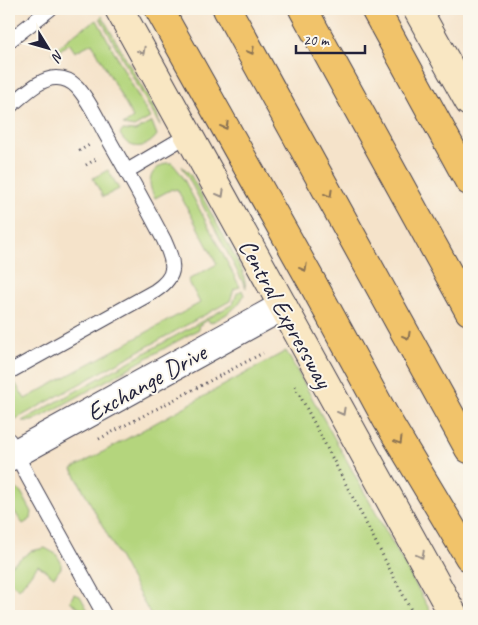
<svg xmlns="http://www.w3.org/2000/svg" width="478" height="625" font-family="Caveat,sans-serif">
	<style>
		.green { fill: #b4d57d; stroke: #6b7c5c }
		.lines { fill: none; stroke-linecap: round; stroke-linejoin: round }
		.lane-casing { stroke: #423f50; stroke-width: 16 }
		.street-casing { stroke: #423f50; stroke-width: 30 }
		.secondary-casing { stroke: #423f50; stroke-width: 30 }
		.highway-casing { stroke: #423f50; stroke-width: 30 }
		.path { stroke: #423f50; stroke-width: 3; stroke-dasharray: 1 4; stroke-linecap: butt }
		.lane { stroke: #fff; stroke-width: 14 }
		.street { stroke: #fff; stroke-width: 28 }
		.secondary { stroke: #f9e7c3; stroke-width: 28 }
		.highway { stroke: #f1c36a; stroke-width: 28 }
		.oneway { stroke: #988e86 }
		.oneway2 { stroke: #8a7252 }
		.labels { text-anchor: middle; stroke-width: 4; stroke-linejoin: round; paint-order: stroke }
		.street-label { font-size: 25px; fill: #22223b; stroke: #fbf7ec }
	</style>
	<rect width="100%" height="100%" fill="#fbf7ec"/>
	<filter id="ink" filterUnits="userSpaceOnUse"><feTurbulence type="fractalNoise" baseFrequency=".02" numOctaves="2"/><feDisplacementMap in="SourceGraphic" scale="10" xChannelSelector="R" yChannelSelector="G"/><feConvolveMatrix kernelMatrix="1 2 1 2 8 2 1 2 1" color-interpolation-filters="sRGB"/></filter>
	<filter id="wash" filterUnits="userSpaceOnUse"><feTurbulence type="fractalNoise" baseFrequency=".0096" numOctaves="4" result="noise"/><feDisplacementMap in="SourceGraphic" scale="20" xChannelSelector="R" yChannelSelector="G"/><feGaussianBlur stdDeviation="1.12" result="paint"/><feColorMatrix in="noise" values="0 0 0 0 0 0 0 0 0 0 0 0 0 0 0 0 0 1.4 0 .05"/><feComposite in="paint" operator="in"/></filter>
	<g filter="url(#wash)">
		<rect width="100%" height="100%" fill="#f5e3ca"/>
		<path class="green" d="M102,16L157,114L160,126L100,18Z
			M97,20L150,118L134,127L123,125L133,118L92,43L75,52L69,43L54,55L52,52L78,31Z
			M152,122L157,135C146,150 129,151 120,134L123,130L135,131Z
			M166,163H172L181,174L240,287L234,289L230,301L16,419L9,413V387L14,383L16,384L25,399L200,303L188,280L217,264L177,189L173,190L172,189L155,198C146,182 149,171 166,163Z
			M182,166L190,174L243,272L246,288Z
			M108,170L119,189L103,197L93,178Z
			M242,290L244,295C237,310 224,316 210,323L208,320L198,326L199,329L43,416L32,421H22L233,304L237,293Z
			M286,351L433,616H151L72,469Z
			M13,487L21,492L32,512L31,519L23,524L12,508L9,510V490Z
			M45,548L56,554L61,562V568L54,577L38,565L19,589L9,581L10,566L31,551Z
			M74,594L80,596L91,616H83L85,613L70,601Z"/>
	</g>
	<g filter="url(#ink)">
		<g class="lines">
			<g class="lane-casing">
				<path id="lane" d="M9,41L50,9
					M9,107C22,97 40,77 57,78C65,78 72,82 77,87C89,100 97,118 105,133C125,168 145,204 164,240C174,263 179,275 155,291L9,372
					M127,171L188,135
					M9,440L28,477L105,616"/>
			</g>
			<g class="street-casing">
				<path id="street" d="M9,457L283,306"/>
			</g>
			<g class="secondary-casing">
				<path id="secondary" d="M119,9L454,616
					M417,9L469,102"/>
			</g>
			<g class="highway-casing">
				<path id="highway" d="M159,9L313,284L387,420L469,557
					M227,9L469,449
					M303,9L469,311
					M375,9L469,181"/>
			</g>
			<path class="path" d="M79,151L91,144
				M86,165L98,158
				M295,386L414,616
				M99,439L263,353"/>
			<use href="#lane" class="lane"/>
			<use href="#street" class="street"/>
			<use href="#secondary" class="secondary"/>
			<use href="#highway" class="highway"/>
		</g>
		<defs><path id="oneway-chevron" d="M-2-3.5L2.5 0L-2 3.5" fill="none" stroke-width="1.6" stroke-linecap="round" stroke-linejoin="round" transform="scale(1.25)"/></defs>
		<g class="oneway">
			<use href="#oneway-chevron" transform="translate(142 51) rotate(61)"/>
			<use href="#oneway-chevron" transform="translate(221 194) rotate(61)"/>
			<use href="#oneway-chevron" transform="translate(342 412) rotate(61)"/>
			<use href="#oneway-chevron" transform="translate(421 555) rotate(62)"/>
		</g>
		<g class="oneway2">
			<use href="#oneway-chevron" transform="translate(251 51) rotate(61)"/>
			<use href="#oneway-chevron" transform="translate(225 126) rotate(61)"/>
			<use href="#oneway-chevron" transform="translate(329 194) rotate(61)"/>
			<use href="#oneway-chevron" transform="translate(304 268) rotate(61)"/>
			<use href="#oneway-chevron" transform="translate(407 336) rotate(61)"/>
			<use href="#oneway-chevron" transform="translate(399 441) rotate(59)"/>
		</g>
	</g>
	<g class="labels">
		<g class="street-label">
			<text transform="translate(286 313) rotate(61)" y="9">Central Expressway</text>
			<text transform="translate(146 382) rotate(-29)" y="9">Exchange Drive</text>
		</g>
	</g>
	<rect width="478" height="625" fill="none" stroke="#fbf7ec" stroke-width="30"/>
	<g transform="translate(48 48) rotate(127)" stroke="#fbf7ec" stroke-width="4" paint-order="stroke">
	<path d="M0-4L9 19L0 12L-9 19Z" fill="#22223b"/>
	<text y="-8" font-size="14" font-weight="bold" text-anchor="middle" fill="#22223b">N</text>
	</g>
	<path d="M296 45v8h69v-8" fill="none" stroke="#22223b" stroke-width="2.5"/>
	<text x="303" y="45" font-size="15" fill="#22223b" stroke="#fbf7ec" stroke-width="4" paint-order="stroke">20 m</text>
</svg>
